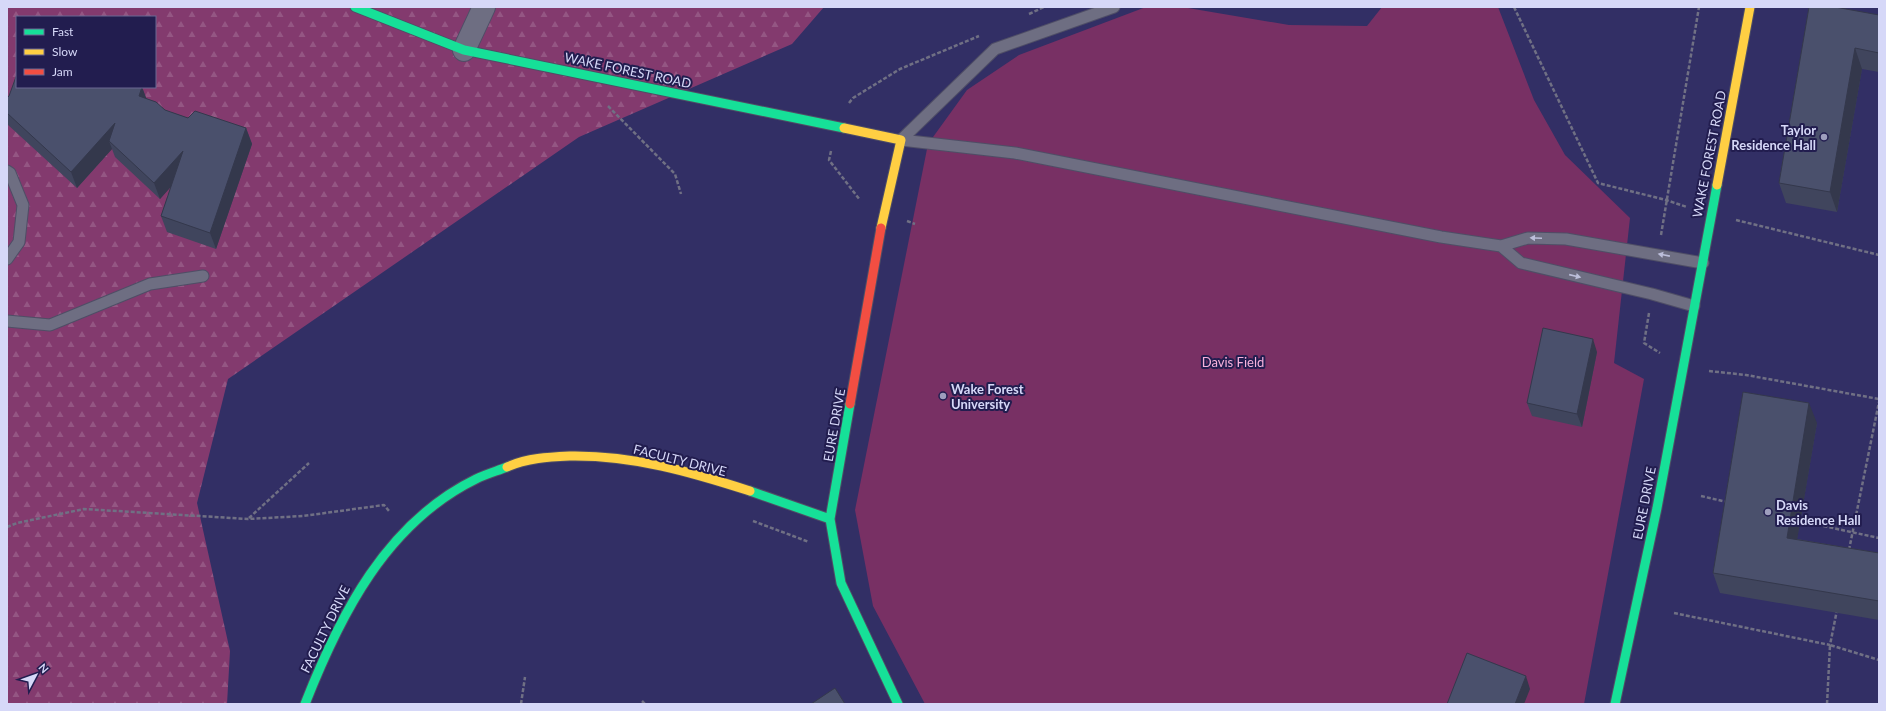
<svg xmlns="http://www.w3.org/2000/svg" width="1886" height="711" font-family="Lato,sans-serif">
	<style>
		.built { fill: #322f65; fill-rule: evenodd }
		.forest { fill: url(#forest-firs); fill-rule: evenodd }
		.park { fill: #783064 }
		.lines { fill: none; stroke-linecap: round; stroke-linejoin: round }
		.lane-casing { stroke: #4f4e66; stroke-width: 13 }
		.street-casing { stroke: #4f4e66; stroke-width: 24 }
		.fast-casing { stroke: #4f4e66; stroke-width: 11 }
		.slow-casing { stroke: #4f4e66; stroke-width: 11 }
		.jam-casing { stroke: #4f4e66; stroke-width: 11 }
		.path { stroke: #707084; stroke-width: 2.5; stroke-dasharray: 4 2; stroke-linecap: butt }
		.lane { stroke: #6e6e82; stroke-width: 11 }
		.street { stroke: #6e6e82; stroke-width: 22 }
		.fast { stroke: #16e098; stroke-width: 9 }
		.slow { stroke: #ffcf43; stroke-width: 9 }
		.jam { stroke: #f24e42; stroke-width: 9 }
		.wall { fill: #40455d }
		.shaded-wall { fill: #34384c }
		.building { fill: #4a506c; stroke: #34384c }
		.oneway { fill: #bcbeda }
		.poi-dot { fill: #9e9ebd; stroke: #221d4f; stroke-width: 1.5 }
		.labels { text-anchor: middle; stroke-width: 4; stroke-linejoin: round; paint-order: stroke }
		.street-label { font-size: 13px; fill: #d6d8f8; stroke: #221d4f }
		.poi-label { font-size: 13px; font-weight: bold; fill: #d6d8f8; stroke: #221d4f; text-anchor: start }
		.park-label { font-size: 13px; fill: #f8b2dc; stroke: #221d4f }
	</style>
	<defs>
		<pattern id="forest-firs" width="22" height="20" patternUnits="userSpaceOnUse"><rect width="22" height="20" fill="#833a6e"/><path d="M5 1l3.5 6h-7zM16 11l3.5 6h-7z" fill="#945683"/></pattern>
	</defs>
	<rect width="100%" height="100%" fill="#35334f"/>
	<path class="built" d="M7,7H1879V704H7ZM17,17H155V87H17Z"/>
	<path class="forest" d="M7,7H824L792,44L579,137L228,379L197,503L230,651L227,704H7ZM17,17H155V87H17Z"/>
	<path class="park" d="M1146,7H1182L1289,25L1367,26L1382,7H1498L1534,100L1565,155L1630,218L1614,363L1644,379L1584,704H925L873,606L855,510L928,144L967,90L1019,55Z"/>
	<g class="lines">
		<g class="lane-casing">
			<path id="lane" d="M901,140L1015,153L1441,237L1501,246L1528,238L1566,239L1703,263
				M901,140L995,49L1114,7
				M7,171L10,173L23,205L19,242L7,259
				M1501,246L1521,263L1652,294L1694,306
				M7,321L50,325L150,284L203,276"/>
		</g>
		<g class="street-casing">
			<path id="street" d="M464,50L484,7"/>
		</g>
		<g class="fast-casing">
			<path id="fast" d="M355,7L464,50L844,128
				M850,404L830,519L841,583L898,704
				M750,491L830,519
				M305,704C340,615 386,523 476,479C486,474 497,471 507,467
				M1615,704L1657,508L1717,185"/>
		</g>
		<g class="slow-casing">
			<path id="slow" d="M844,128L901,140L881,228
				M1717,185L1750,7
				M507,467C527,458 549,457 570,456C633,455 691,472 750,491"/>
		</g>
		<g class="jam-casing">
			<path id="jam" d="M850,404L881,228"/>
		</g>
		<path class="path" d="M1514,7L1598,183L1666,200L1687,207
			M1029,14L1044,7
			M849,103L853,98L900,69L979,36
			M608,106L675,174L681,194
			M1878,138H1879
			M831,151L829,160L860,200
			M1736,220L1879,255
			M907,221L915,224
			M1661,235L1699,7
			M1649,313L1644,343L1660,353
			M1709,371L1746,375L1879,399
			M1701,496L1727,502
			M249,518L309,463
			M753,521L809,542
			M1800,521L1879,538
			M7,527L17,523L84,509L248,519L303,516L384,505L389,511
			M1849,550L1879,402
			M1674,613L1830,645L1837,610
			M642,701L645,704
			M521,704L525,677
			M1827,704L1830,645L1879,660"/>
		<use href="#lane" class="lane"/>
		<use href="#street" class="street"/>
		<use href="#fast" class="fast"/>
		<use href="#slow" class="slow"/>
		<use href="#jam" class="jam"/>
	</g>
	<path class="wall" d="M1809,7L1879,15V72L1862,69L1837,212L1786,203L1779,183Z
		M142,87L146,98L165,110L188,118L246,128L252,144L216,249L167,232L161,216L171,186L160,199L115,157L112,149L77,188L7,124V98L9,96Z
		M1597,352L1582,427L1532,416L1527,403Z
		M1817,423L1797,539L1879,553V620L1720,593L1713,573Z"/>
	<path class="shaded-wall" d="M1855,48L1862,69L1837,212L1830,192Z
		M142,87L148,103L139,96Z
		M115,123L109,141L112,149L77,188L71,172Z
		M246,128L252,144L216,249L210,233Z
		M183,151L189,167L160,199L154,183Z
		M1593,339L1597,352L1582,427L1577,414Z
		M1809,403L1817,423L1794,558L1787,538Z
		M1526,676L1530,689L1524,704H1515Z"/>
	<path class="building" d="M1809,7H1835L1879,15V53L1855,48L1830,192L1779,183Z
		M17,74V87H142L139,96L156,102L165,110L188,118L195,111L246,128L210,233L161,216L183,151L154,183L109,141L115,123L71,172L7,113V98L9,96Z
		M1543,328L1593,339L1577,414L1527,403Z
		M1743,392L1809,403L1787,538L1879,553V601L1713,573Z
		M1467,653L1526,676L1515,704H1447Z
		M835,688L845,704H811Z"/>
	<defs><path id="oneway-solid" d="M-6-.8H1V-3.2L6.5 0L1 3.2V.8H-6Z"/></defs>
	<g class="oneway">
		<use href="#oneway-solid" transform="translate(1536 238) rotate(-178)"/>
		<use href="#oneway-solid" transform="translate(1664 255) rotate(-169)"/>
		<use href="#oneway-solid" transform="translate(1575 276) rotate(13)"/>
	</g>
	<g class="poi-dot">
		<circle cx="1824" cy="137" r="4"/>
		<circle cx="943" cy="396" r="4"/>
		<circle cx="1768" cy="512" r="4"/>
	</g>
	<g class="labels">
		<g class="street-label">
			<text transform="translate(628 70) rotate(12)" y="5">WAKE FOREST ROAD</text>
			<text transform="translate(1709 154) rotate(-79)" y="5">WAKE FOREST ROAD</text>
			<text transform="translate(834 425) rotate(-80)" y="5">EURE DRIVE</text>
			<text transform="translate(680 460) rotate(14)" y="5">FACULTY DRIVE</text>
			<text transform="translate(1644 503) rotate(-79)" y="5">EURE DRIVE</text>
			<text transform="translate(325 629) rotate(-64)" y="5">FACULTY DRIVE</text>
		</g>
		<g class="poi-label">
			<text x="1816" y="135" text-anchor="end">Taylor<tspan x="1816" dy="15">Residence Hall</tspan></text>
			<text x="951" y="394">Wake Forest<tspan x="951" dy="15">University</tspan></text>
			<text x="1776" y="510">Davis<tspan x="1776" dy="15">Residence Hall</tspan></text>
		</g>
		<g class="park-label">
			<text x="1233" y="367">Davis Field</text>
		</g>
	</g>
	<rect width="1886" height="711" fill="none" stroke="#d6d8f8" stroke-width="16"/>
	<rect x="16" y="16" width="140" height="72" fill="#221d4f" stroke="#6a6893"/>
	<rect x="24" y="29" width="20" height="6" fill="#16e098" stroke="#6a6893"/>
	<text x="52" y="36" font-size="12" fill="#d6d8f8">Fast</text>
	<rect x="24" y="49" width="20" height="6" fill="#ffcf43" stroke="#6a6893"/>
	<text x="52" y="56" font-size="12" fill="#d6d8f8">Slow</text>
	<rect x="24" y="69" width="20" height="6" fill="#f24e42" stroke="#6a6893"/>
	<text x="52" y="76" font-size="12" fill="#d6d8f8">Jam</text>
	<g transform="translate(36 675) rotate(49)" stroke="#221d4f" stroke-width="3" paint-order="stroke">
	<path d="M0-3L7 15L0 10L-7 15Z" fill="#d6d8f8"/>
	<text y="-6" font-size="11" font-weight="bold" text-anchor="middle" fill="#d6d8f8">N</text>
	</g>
</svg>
